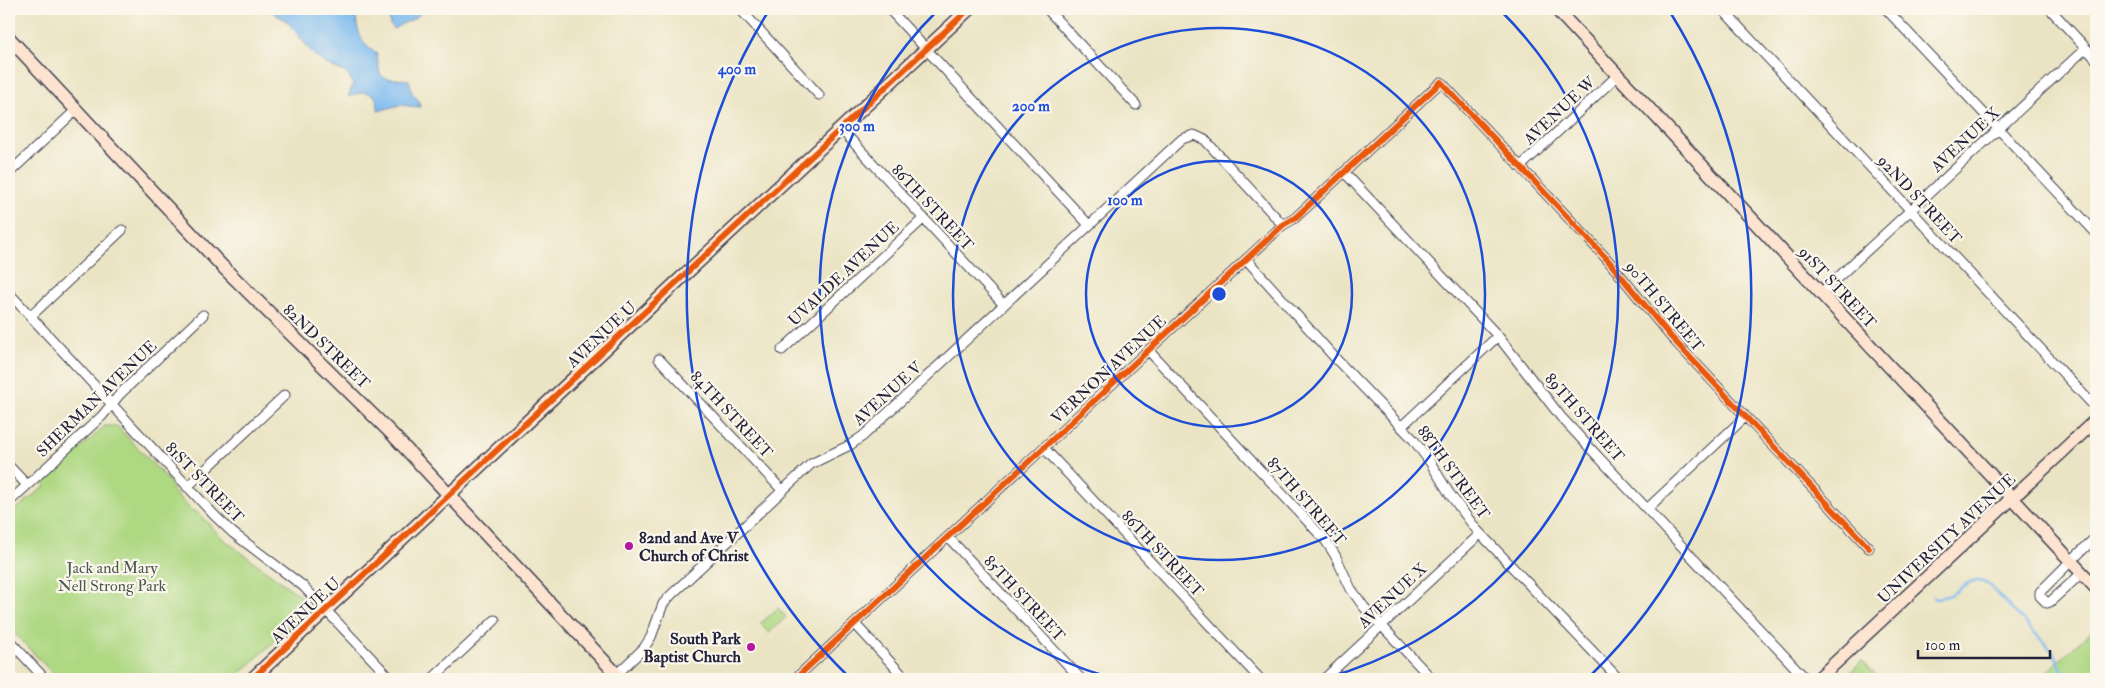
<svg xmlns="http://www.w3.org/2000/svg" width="2105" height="688" font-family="'IM FELL Double Pica',serif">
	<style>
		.green { fill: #afd883; stroke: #687d5f }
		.water { fill: #7cbaf0; stroke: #4f6e96 }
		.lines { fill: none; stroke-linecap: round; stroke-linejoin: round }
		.stream { stroke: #7cbaf0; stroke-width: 2.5 }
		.street-casing { stroke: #403f50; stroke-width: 11 }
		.secondary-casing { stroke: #403f50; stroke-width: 15 }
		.street { stroke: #fff; stroke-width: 9 }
		.secondary { stroke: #fde4d1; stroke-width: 12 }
		.cycleway-casing { stroke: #fbf7ec; stroke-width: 9 }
		.cycleway { stroke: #e8590c; stroke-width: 6 }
		.ring { fill: none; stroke: #1d4ed8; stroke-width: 2.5 }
		.poi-dot { fill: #b5179e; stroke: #fbf7ec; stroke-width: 2 }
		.labels { text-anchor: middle; stroke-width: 4.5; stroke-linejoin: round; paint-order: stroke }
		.street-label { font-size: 16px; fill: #22223b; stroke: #fbf7ec }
		.poi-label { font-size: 16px; font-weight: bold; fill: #22223b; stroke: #fbf7ec; text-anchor: start }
		.park-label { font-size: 16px; fill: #4c5951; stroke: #fbf7ec }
		.centre { fill: #1d4ed8; stroke: #fbf7ec; stroke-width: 2.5 }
		.ring-label { font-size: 15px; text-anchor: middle; font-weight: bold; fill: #1d4ed8; stroke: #fbf7ec; stroke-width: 4.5; stroke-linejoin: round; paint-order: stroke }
	</style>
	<rect width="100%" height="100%" fill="#fbf7ec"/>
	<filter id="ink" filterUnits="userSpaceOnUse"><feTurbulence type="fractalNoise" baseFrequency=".02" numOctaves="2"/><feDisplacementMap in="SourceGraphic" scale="10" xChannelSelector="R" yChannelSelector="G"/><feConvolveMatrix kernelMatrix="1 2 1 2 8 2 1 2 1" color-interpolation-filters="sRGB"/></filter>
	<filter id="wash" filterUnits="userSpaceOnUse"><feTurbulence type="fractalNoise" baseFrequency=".0096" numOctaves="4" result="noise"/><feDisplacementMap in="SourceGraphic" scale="20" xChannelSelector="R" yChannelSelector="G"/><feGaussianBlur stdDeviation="1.12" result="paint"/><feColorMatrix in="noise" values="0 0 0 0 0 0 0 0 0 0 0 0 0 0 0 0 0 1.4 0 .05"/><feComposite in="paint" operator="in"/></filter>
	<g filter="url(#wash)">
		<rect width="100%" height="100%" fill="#ebe4c4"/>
		<path class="green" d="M105,426H117L170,482L172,490L191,510L198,513L223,539L303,598L304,614L234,679H58L9,627V515L45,486V481Z
			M778,608L786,617L769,633L760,624Z
			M2096,627V679H2039Z
			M1862,661L1879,679H1843Z"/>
		<path class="water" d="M267,9H357C354,24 361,47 376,52L380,74L385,78L409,80L412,93L419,101L420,107L399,105L378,111C379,89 364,90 348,97L353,84L348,74L324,63L313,54L288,22Z
			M388,9H416L420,13C415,21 402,22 394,29L390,25Z"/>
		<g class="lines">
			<path class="stream" d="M1933,596L1936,598C1941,597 1948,597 1952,594C1966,585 1971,575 1989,585L2053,652L2059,662L2065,679
				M2096,631L2095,653L2096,654"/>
		</g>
	</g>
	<g filter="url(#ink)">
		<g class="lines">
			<g class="street-casing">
				<path id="street" d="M740,9L819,95
					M889,9L1089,225
					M1047,9L1136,105
					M1722,9L2096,408
					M1886,9L2096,233
					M2050,9L2096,59
					M841,129L1004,305
					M1520,167L1618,75
					M1344,172L1498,336L1561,417L1806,679
					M9,173L76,110
					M1246,259L1337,360L1413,439L1430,462L1449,493L1476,529L1619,679
					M9,293L214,515L233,533L303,586L391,679
					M1821,293L2086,48
					M31,316L122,230
					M782,350L924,218
					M1148,350L1326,541L1335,555L1351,589L1364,607L1432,679
					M659,359L782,490
					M1401,427L1498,336
					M1044,448L1260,679
					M9,466L27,485
					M187,487L285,395
					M9,502L102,416L120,394L203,315
					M1647,509L1745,417
					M948,537L1081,679
					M2071,561L2040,592V596L2047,603L2050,602L2082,573
					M2071,561L2096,537
					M855,624L906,679
					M9,640L45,679
					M432,679L495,620
					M612,679L644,648L651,637L663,604L671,595L811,464L850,445L863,436L1182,139L1194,135L1205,140L1283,225
					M795,679L1283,225L1295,218L1441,82L1606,258L1671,337L1869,548
					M1324,679L1480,534"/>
			</g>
			<g class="secondary-casing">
				<path id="secondary" d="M1556,9L2096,588
					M9,38L222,266L392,434L621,679
					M252,679L969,9
					M1818,679L2096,420"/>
			</g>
			<use href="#street" class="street"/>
			<use href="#secondary" class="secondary"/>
			<g class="cycleway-casing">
				<path id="cycleway" d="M252,679L969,9
					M795,679L1283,225L1295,218L1441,82L1606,258L1671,337L1869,548"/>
			</g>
			<use href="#cycleway" class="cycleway"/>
		</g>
	</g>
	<g class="ring">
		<circle cx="1219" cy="294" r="133"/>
		<circle cx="1219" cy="294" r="266"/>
		<path d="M1112 678A399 399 0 0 1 939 9M1499 9A399 399 0 0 1 1326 678"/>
		<path d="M849 677A532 532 0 0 1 768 12M1670 12A532 532 0 0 1 1589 677"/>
	</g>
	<g class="poi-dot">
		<circle cx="629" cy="546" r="5"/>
		<circle cx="751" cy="647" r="5"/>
	</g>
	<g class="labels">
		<g class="street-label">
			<text transform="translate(1559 110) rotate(-43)" y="6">AVENUE W</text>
			<text transform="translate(1965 139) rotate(-43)" y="6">AVENUE X</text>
			<text transform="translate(1920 199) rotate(47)" y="6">92ND STREET</text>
			<text transform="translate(933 207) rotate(47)" y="6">86TH STREET</text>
			<text transform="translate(843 273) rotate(-43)" y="6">UVALDE AVENUE</text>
			<text transform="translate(1838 287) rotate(47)" y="6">91ST STREET</text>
			<text transform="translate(1665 306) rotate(50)" y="6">90TH STREET</text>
			<text transform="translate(601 334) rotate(-43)" y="6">AVENUE U</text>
			<text transform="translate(327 346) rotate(44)" y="6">82ND STREET</text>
			<text transform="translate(1108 369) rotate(-43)" y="6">VERNON AVENUE</text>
			<text transform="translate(887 393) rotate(-42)" y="6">AVENUE V</text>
			<text transform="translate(96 398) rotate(-44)" y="6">SHERMAN AVENUE</text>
			<text transform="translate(732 414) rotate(47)" y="6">84TH STREET</text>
			<text transform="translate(1585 417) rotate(49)" y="6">89TH STREET</text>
			<text transform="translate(1454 472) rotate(54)" y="6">88TH STREET</text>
			<text transform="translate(205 482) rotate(46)" y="6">81ST STREET</text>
			<text transform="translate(1307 501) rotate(49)" y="6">87TH STREET</text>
			<text transform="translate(1946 538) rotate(-43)" y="6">UNIVERSITY AVENUE</text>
			<text transform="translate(1163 553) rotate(47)" y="6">86TH STREET</text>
			<text transform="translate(1392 595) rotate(-43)" y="6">AVENUE X</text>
			<text transform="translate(1025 598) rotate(47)" y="6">85TH STREET</text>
			<text transform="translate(305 610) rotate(-43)" y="6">AVENUE U</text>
		</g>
		<g class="poi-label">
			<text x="639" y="543">82nd and Ave V<tspan x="639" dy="18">Church of Christ</tspan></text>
			<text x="741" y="644" text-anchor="end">South Park<tspan x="741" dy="18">Baptist Church</tspan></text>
		</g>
		<g class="park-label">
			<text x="112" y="573">Jack and Mary<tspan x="112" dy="18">Nell Strong Park</tspan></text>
		</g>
	</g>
	<circle cx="1219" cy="294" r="8" class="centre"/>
	<g class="ring-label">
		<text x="737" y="74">400 m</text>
		<text x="1031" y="111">200 m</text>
		<text x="857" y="131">300 m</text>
		<text x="1125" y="205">100 m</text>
	</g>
	<rect width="2105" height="688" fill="none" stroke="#fbf7ec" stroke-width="30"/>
	<path d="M1918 650v8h132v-8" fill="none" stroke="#22223b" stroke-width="2.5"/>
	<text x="1925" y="650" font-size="15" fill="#22223b" stroke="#fbf7ec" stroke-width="4" paint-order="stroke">100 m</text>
</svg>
